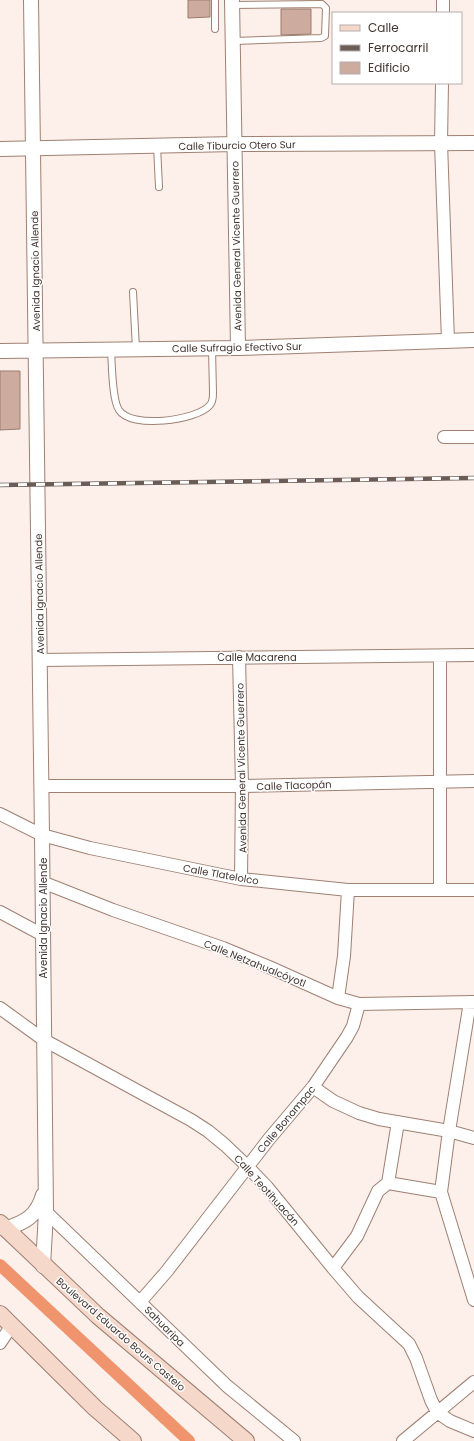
<svg xmlns="http://www.w3.org/2000/svg" width="474" height="1441" font-family="Poppins,sans-serif">
	<style>
		.lines { fill: none; stroke-linecap: round; stroke-linejoin: round }
		.canal { stroke: #f0946d; stroke-width: 12 }
		.building { fill: #cdac9f; stroke: #9b7c6f }
		.service-casing { stroke: #9f8073; stroke-width: 8 }
		.minor-casing { stroke: #9f8073; stroke-width: 14 }
		.tertiary-casing { stroke: #9f8073; stroke-width: 16 }
		.secondary-casing { stroke: #9f8073; stroke-width: 18 }
		.service { stroke: #fff; stroke-width: 6 }
		.minor { stroke: #fff; stroke-width: 12 }
		.tertiary { stroke: #fff; stroke-width: 14 }
		.secondary { stroke: #f6d8cb; stroke-width: 16 }
		.rail-casing { stroke: #6a5c57; stroke-width: 4.5 }
		.rail { stroke: #fff; stroke-width: 3; stroke-dasharray: 9; stroke-linecap: butt }
		.labels { text-anchor: middle; stroke-width: 3; stroke-linejoin: round; paint-order: stroke }
		.street-label { font-size: 10px; fill: #42342f; stroke: #fff }
	</style>
	<rect width="100%" height="100%" fill="#fdefe9"/>
	<g class="lines">
		<path class="canal" d="M0,1265L189,1441"/>
	</g>
	<path class="building" d="M188,0H210V17L188,18Z
		M281,9H311V34L281,35Z
		M0,371H20V429L0,430Z"/>
	<g class="lines">
		<g class="service-casing">
			<path id="service" d="M232,5L322,4L326,8L325,36L321,38L233,41
				M215,29V0
				M157,146L159,187
				M133,292L136,349
				M111,350C112,364 112,400 119,410C130,429 197,421 210,405C213,402 213,397 213,393L212,348"/>
		</g>
		<g class="minor-casing">
			<path id="minor" d="M443,0V13
				M442,83L441,143L448,341
				M444,437H474
				M440,656V890
				M239,657L242,786L241,879
				M40,660L474,655
				M41,786H242L474,781
				M0,814L42,835L90,848L241,879L348,890H474
				M42,882L113,910L223,948L269,967L338,998L359,1004L474,1002
				M0,912L43,935
				M338,998L344,956L348,890
				M470,1002L449,1131L441,1192L474,1300
				M0,1008L44,1040L191,1120L208,1131L225,1145L247,1166L267,1187L333,1268L358,1297L409,1344L416,1358L431,1400L437,1412L450,1421L474,1431
				M313,1087L333,1101L359,1113L379,1119L449,1131L474,1138
				M388,1183L441,1192
				M42,1208L227,1386L294,1441
				M333,1268L357,1236L378,1191L388,1183L398,1122
				M140,1302L167,1271L269,1139L313,1087L347,1037L353,1026L359,1004
				M0,1343L12,1325
				M403,1441L474,1382"/>
		</g>
		<g class="tertiary-casing">
			<path id="tertiary" d="M31,0L42,835L46,1212L43,1266
				M232,0L238,348
				M0,149L235,144L474,143
				M0,351L238,348L474,340
				M5,1229C26,1222 37,1216 43,1195"/>
		</g>
		<g class="secondary-casing">
			<path id="secondary" d="M0,1223L98,1316L246,1441
				M0,1314L95,1408L133,1441"/>
		</g>
		<use href="#service" class="service"/>
		<use href="#minor" class="minor"/>
		<use href="#tertiary" class="tertiary"/>
		<use href="#secondary" class="secondary"/>
		<g class="rail-casing">
			<path id="rail" d="M0,485L474,478"/>
		</g>
		<use href="#rail" class="rail"/>
	</g>
	<g class="labels">
		<g class="street-label">
			<text transform="translate(237 145) rotate(-1)" y="4">Calle Tiburcio Otero Sur</text>
			<text transform="translate(236 246) rotate(-91)" y="4">Avenida General Vicente Guerrero</text>
			<text transform="translate(35 271) rotate(-91)" y="4">Avenida Ignacio Allende</text>
			<text transform="translate(237 347) rotate(-1)" y="4">Calle Sufragio Efectivo Sur</text>
			<text transform="translate(39 594) rotate(-91)" y="4">Avenida Ignacio Allende</text>
			<text x="257" y="661">Calle Macarena</text>
			<text transform="translate(241 768) rotate(-91)" y="4">Avenida General Vicente Guerrero</text>
			<text transform="translate(294 785) rotate(-2)" y="4">Calle Tlacopán</text>
			<text transform="translate(221 874) rotate(10)" y="4">Calle Tlatelolco</text>
			<text transform="translate(43 918) rotate(-90)" y="4">Avenida Ignacio Allende</text>
			<text transform="translate(255 963) rotate(22)" y="4">Calle Netzahualcóyotl</text>
			<text transform="translate(286 1119) rotate(-50)" y="4">Calle Bonampac</text>
			<text transform="translate(267 1190) rotate(48)" y="4">Calle Teotihuacán</text>
			<text transform="translate(165 1326) rotate(45)" y="4">Sahuaripa</text>
			<text transform="translate(121 1334) rotate(41)" y="4">Boulevard Eduardo Bours Castelo</text>
		</g>
	</g>
	<rect x="332" y="12" width="130" height="72" fill="#ffffff" stroke="#b3aeac"/>
	<rect x="340" y="25" width="20" height="6" fill="#f6d8cb" stroke="#b3aeac"/>
	<text x="368" y="32" font-size="12" fill="#42342f">Calle</text>
	<rect x="340" y="45" width="20" height="6" fill="#6a5c57" stroke="#b3aeac"/>
	<text x="368" y="52" font-size="12" fill="#42342f">Ferrocarril</text>
	<rect x="340" y="62" width="20" height="12" fill="#cdac9f" stroke="#b3aeac"/>
	<text x="368" y="72" font-size="12" fill="#42342f">Edificio</text>
</svg>
